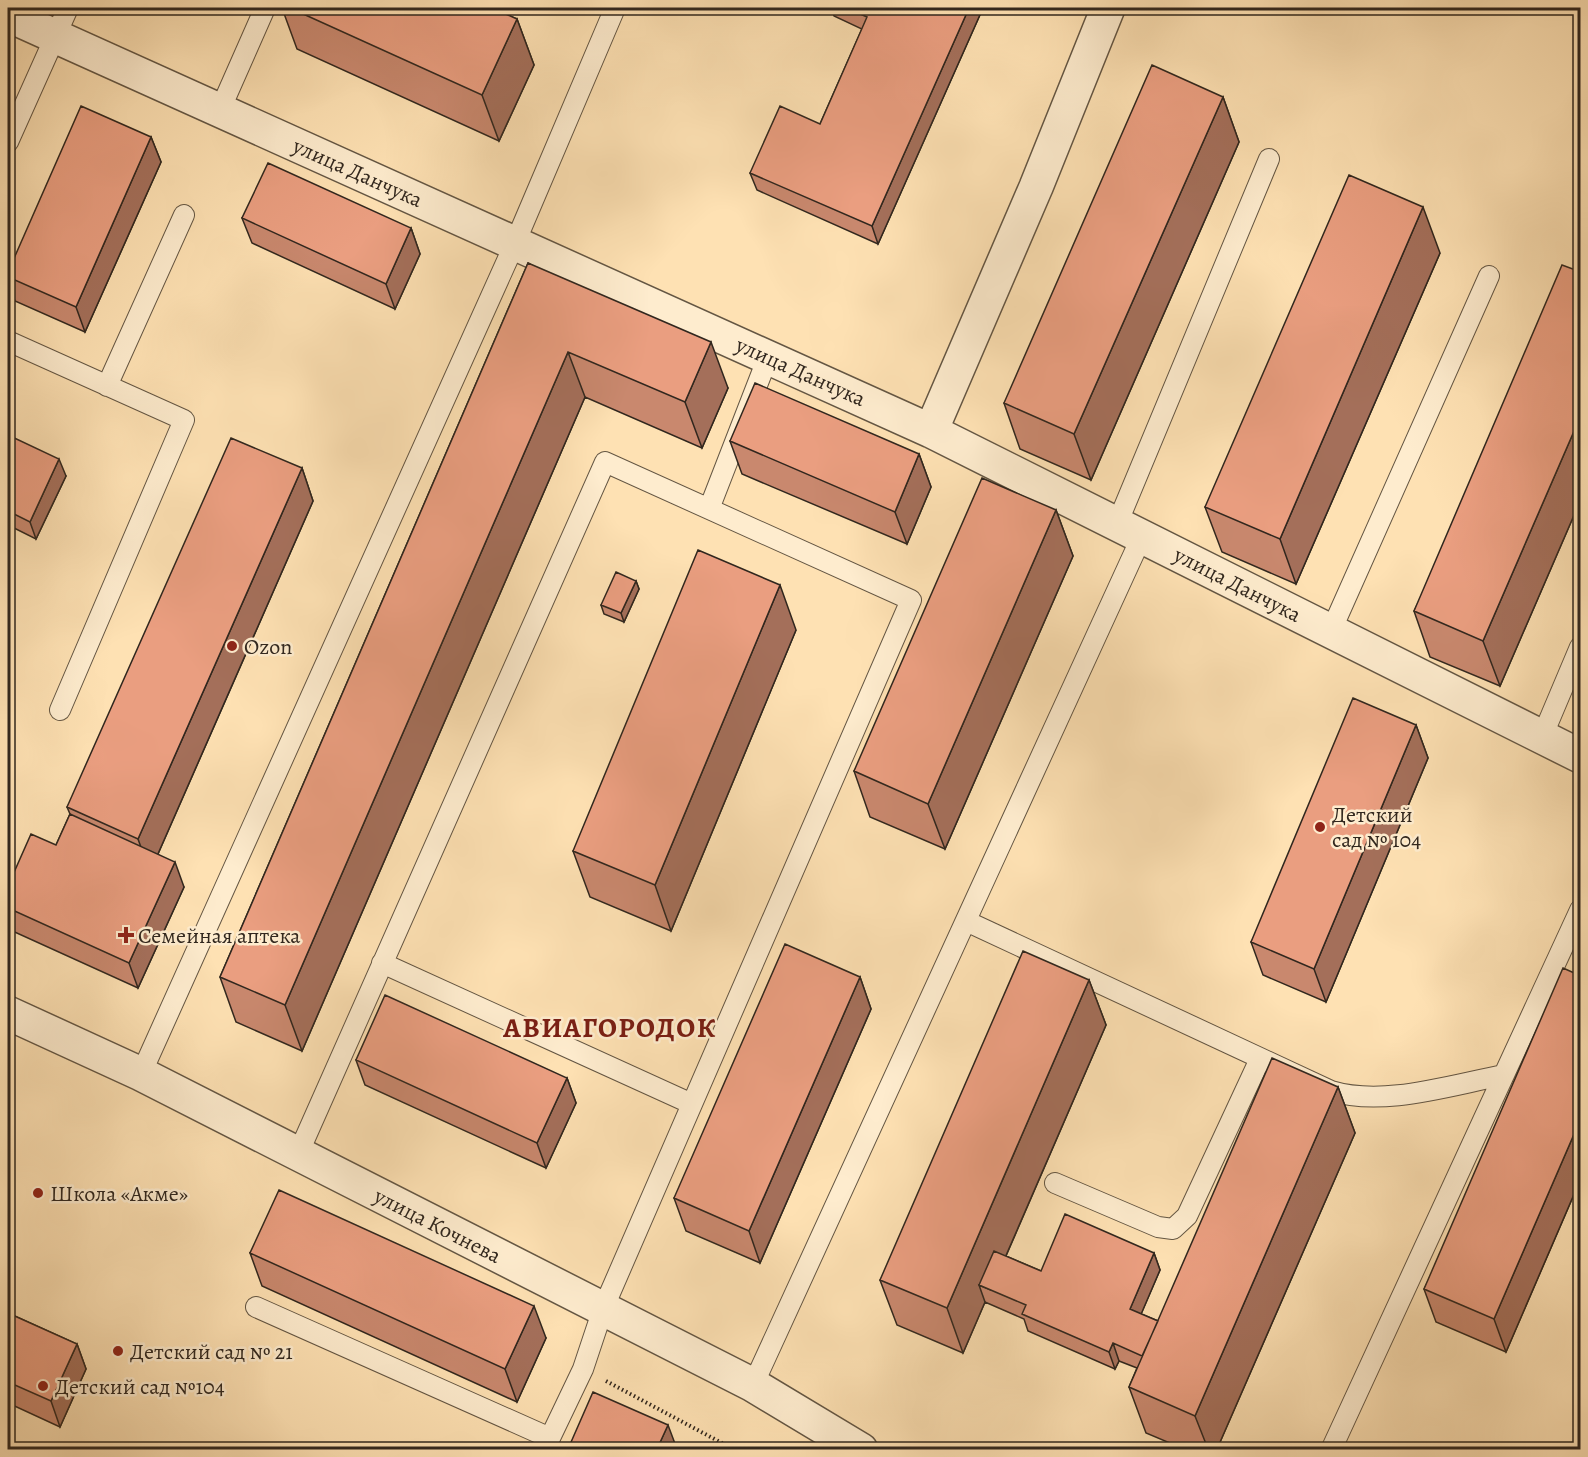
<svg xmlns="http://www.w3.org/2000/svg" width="1588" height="1457" font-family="Alegreya,serif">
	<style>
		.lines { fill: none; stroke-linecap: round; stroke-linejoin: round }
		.service-casing { stroke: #645643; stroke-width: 22 }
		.minor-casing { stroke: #645643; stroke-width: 36 }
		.path { stroke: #31271e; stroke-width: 4; stroke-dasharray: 1.5 3; stroke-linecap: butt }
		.service { stroke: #feecce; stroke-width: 20 }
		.minor { stroke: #feecce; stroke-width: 33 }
		.wall { fill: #c9886e; stroke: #31271e; stroke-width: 1.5 }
		.shaded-wall { fill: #a46f5a; stroke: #31271e; stroke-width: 1.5 }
		.building { fill: #ea9e80; stroke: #31271e; stroke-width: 1.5 }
		.poi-dot { fill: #8f2418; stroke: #feecce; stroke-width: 2 }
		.labels { text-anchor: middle; stroke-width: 5; stroke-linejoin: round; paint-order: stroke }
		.street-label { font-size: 22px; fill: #31271e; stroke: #feecce }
		.poi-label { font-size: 22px; fill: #31271e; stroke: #feecce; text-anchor: start }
		.district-label { font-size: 28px; font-weight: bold; letter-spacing: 1.5px; fill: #7a1f14; stroke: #feecce }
	</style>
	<rect width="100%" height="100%" fill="#fee1b3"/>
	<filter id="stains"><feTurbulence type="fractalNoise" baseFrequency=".00333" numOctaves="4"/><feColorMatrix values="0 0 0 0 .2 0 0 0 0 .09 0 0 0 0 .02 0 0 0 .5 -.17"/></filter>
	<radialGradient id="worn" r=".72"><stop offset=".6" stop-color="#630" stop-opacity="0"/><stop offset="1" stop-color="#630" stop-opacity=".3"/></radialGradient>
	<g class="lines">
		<g class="service-casing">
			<path id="service" d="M220,110L265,8
				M8,142L68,8
				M8,341L184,420L60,710
				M107,386L184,215
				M709,509L768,357
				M1117,524L1269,159
				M1331,631L1489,276
				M1542,737L1580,647
				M966,921L1331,1091C1384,1107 1450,1085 1504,1075
				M382,963L692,1104
				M141,1074L515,243L615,8
				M1055,1183L1158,1227L1173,1229L1187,1216L1260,1059
				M256,1307L550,1438L583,1369L603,1309L911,600L605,462L298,1154
				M753,1385L1142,536
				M1331,1450L1580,910"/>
		</g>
		<g class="minor-casing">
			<path id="minor" d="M8,15L931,431L1580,756
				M931,431L1036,187L1108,8
				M8,1013L141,1074L753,1385L861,1450"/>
		</g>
		<path class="path" d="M606,1381L735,1450"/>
		<use href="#service" class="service"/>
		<use href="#minor" class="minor"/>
	</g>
	<path class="wall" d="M282,8H492L517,19L534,65L499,141L297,49Z
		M831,8H983L878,244L757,190L750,173L820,124L862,29L834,16Z
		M1223,97L1239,142L1091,480L1020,449L1004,403Z
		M151,137L161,162L85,332L15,301L8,281V272Z
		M242,218L411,228L420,254L395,309L252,243Z
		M1440,253L1296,584L1222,552L1205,507Z
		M528,263L728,388L702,448L585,397L302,1051L236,1022L220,977Z
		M1581,272V499L1500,686L1430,657L1414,611Z
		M8,435L66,476L36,539L8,525Z
		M730,441L919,454L931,487L907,544L742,474Z
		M302,468L313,501L158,854L184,887L138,988L8,929V886L56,845L70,814L67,807Z
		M1056,510L1073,556L945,849L870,817L854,771Z
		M636,581L639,589L624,622L604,614L601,605Z
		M796,630L671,931L590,897L573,851Z
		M1416,725L1428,758L1326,1002L1263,975L1251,942Z
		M1581,976V1178L1506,1352L1436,1322L1424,1289Z
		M860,977L871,1009L760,1263L686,1231L674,1198Z
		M1089,980L1106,1025L1006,1256L1041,1271L1154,1253L1160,1270L1141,1314L1158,1321L1338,1087L1355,1133L1217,1449H1184L1146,1433L1129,1387L1137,1368L1119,1361L1115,1369L1028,1331L1024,1319L985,1302L963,1353L897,1325L880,1280Z
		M356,1060L567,1078L576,1103L546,1168L365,1085Z
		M250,1253L546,1338L517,1402L262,1286Z
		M8,1313L77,1344L86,1369L60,1427L8,1403Z"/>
	<path class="shaded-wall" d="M969,8H983L878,244L872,226Z
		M517,19L534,65L499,141L482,95Z
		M1223,97L1239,142L1091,480L1074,434Z
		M151,137L161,162L85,332L76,307Z
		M1423,207L1440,253L1296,584L1280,539Z
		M411,228L420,254L395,309L386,284Z
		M711,342L728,388L702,448L685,402Z
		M568,352L585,397L302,1051L285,1005Z
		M1581,415V499L1500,686L1483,641Z
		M919,454L931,487L907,544L895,512Z
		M59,459L66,476L36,539L30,522Z
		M302,468L313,501L150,872L138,839Z
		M1056,510L1073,556L945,849L928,804Z
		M636,581L639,589L624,622L621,613Z
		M780,585L796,630L671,931L655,885Z
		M1416,725L1428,758L1326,1002L1314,969Z
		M8,821L13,835L8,846Z
		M175,862L184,887L138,988L129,963Z
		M860,977L871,1009L760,1263L749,1231Z
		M1089,980L1106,1025L991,1290L979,1285L985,1302L963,1353L947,1308Z
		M567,1078L576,1103L546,1168L537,1143Z
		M1338,1087L1355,1133L1217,1449H1208L1195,1416Z
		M1581,1118V1178L1506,1352L1494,1319Z
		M1154,1253L1160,1270L1136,1326L1130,1309Z
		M534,1306L546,1338L517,1402L505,1369Z
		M1113,1343L1119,1361L1115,1369L1109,1352Z
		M77,1344L86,1369L60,1427L51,1401Z
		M668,1425L677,1449H657Z"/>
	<path class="building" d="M290,8H492L517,19L482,95Z
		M847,8H969L872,226L750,173L780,106L820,124L867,17Z
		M1152,65L1223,97L1074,434L1004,403Z
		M81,106L151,137L76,307L8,277V272Z
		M268,163L411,228L386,284L242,218Z
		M1349,175L1423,207L1280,539L1205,507Z
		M528,263L711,342L685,402L568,352L285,1005L220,977Z
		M1562,265L1581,272V415L1483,641L1414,611Z
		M755,383L919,454L895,512L730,441Z
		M8,435L59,459L30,522L8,511Z
		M231,438L302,468L138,839L67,807Z
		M982,478L1056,510L928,804L854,771Z
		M698,550L780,585L655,885L573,851Z
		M616,572L636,581L621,613L601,605Z
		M1353,698L1416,725L1314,969L1251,942Z
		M70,814L175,862L129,963L8,908V886L31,834L56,845Z
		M785,944L860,977L749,1231L674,1198Z
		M1023,951L1089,980L947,1308L880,1280Z
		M1563,968L1581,976V1118L1494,1319L1424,1289Z
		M385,995L567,1078L537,1143L356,1060Z
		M1272,1058L1338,1087L1195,1416L1129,1387Z
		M279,1190L534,1306L505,1369L250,1253Z
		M1065,1214L1154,1253L1130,1309L1158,1321L1142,1356L1113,1343L1109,1352L1022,1314L1026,1305L979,1285L994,1251L1041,1271Z
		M8,1313L77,1344L51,1401L8,1382Z
		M593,1392L668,1425L657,1449H568Z"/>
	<g class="poi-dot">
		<circle cx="232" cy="646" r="6"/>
		<circle cx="1320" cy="827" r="6"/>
		<path d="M123 926h6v6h6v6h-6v6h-6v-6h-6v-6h6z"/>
		<circle cx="38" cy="1193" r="6"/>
		<circle cx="118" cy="1351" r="6"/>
		<circle cx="43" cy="1386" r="6"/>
	</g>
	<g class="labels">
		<g class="street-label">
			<text transform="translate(358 172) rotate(24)" y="8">улица Данчука</text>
			<text transform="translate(801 371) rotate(24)" y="8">улица Данчука</text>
			<text transform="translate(1238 584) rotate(27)" y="8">улица Данчука</text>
			<text transform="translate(438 1225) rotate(27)" y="8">улица Кочнева</text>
		</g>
		<g class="poi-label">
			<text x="244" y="654">Ozon</text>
			<text x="1332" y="822">Детский<tspan x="1332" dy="25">сад № 104</tspan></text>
			<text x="138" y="943">Семейная аптека</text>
			<text x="50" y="1201">Школа «Акме»</text>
			<text x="130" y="1359">Детский сад № 21</text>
			<text x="55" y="1394">Детский сад №104</text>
		</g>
		<g class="district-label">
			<text x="610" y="1037">АВИАГОРОДОК</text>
		</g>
	</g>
	<rect width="1588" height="1457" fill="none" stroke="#fee1b3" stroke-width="30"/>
	<rect x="9" y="9" width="1570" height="1439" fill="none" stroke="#31271e" stroke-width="3"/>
	<rect x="15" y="15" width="1558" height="1427" fill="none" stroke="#31271e" stroke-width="1.5"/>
	<rect width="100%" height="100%" filter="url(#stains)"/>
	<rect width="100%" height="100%" fill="url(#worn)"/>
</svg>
